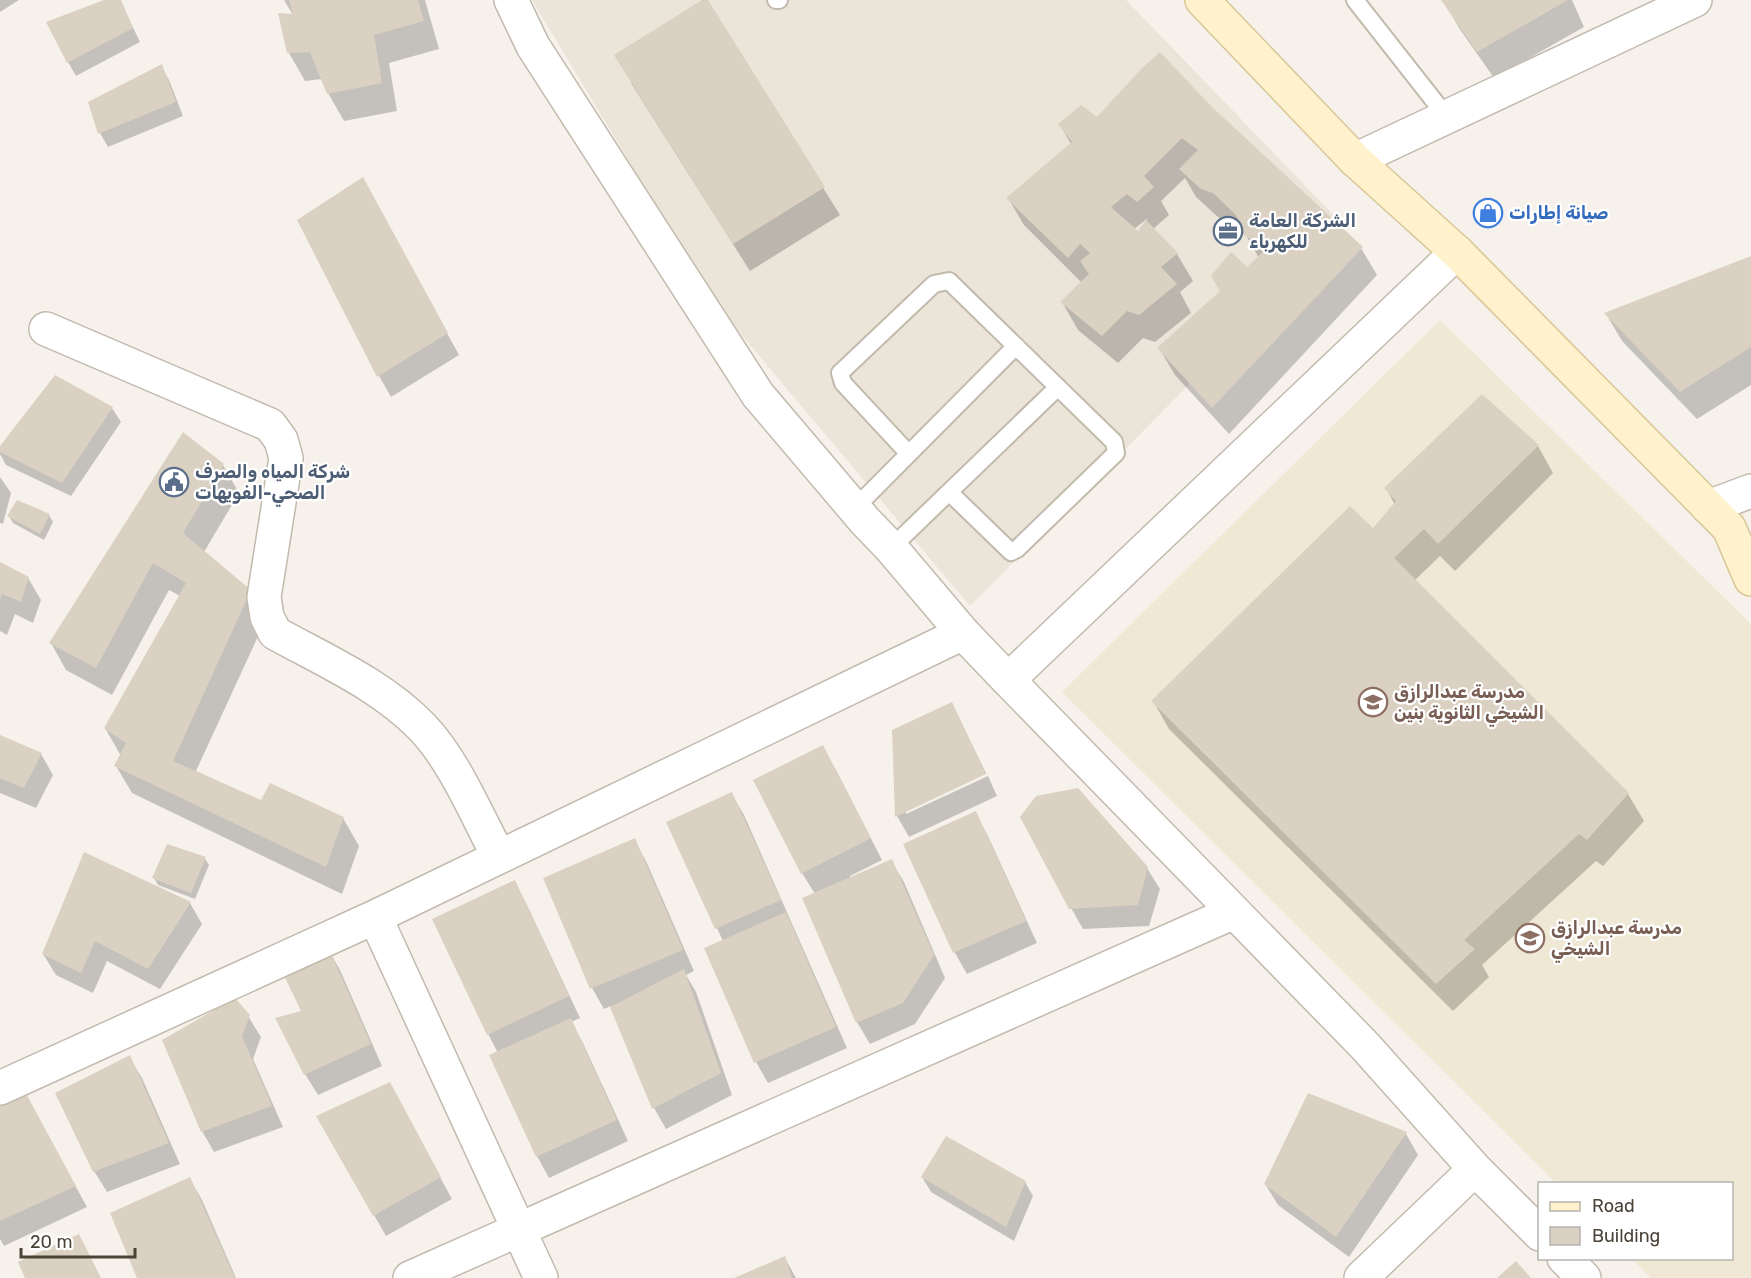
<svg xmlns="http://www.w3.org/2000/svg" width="1751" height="1278" font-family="Rubik,'Noto Naskh Arabic',sans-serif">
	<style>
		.residential { fill: #eae4d9 }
		.education { fill: #efe8d4 }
		.shadow { fill: #0003; fill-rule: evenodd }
		.building { fill: #dbd1c2 }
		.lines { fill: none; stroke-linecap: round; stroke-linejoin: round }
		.service-casing { stroke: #c2baad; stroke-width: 20 }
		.minor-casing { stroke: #c2baad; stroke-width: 36 }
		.tertiary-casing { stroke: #c2baad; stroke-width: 36 }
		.secondary-casing { stroke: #d8c799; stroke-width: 36 }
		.service { stroke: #fff; stroke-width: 16 }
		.minor { stroke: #fff; stroke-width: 33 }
		.tertiary { stroke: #fff; stroke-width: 33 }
		.secondary { stroke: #fff2cc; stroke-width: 33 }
		.labels { text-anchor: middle; stroke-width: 4.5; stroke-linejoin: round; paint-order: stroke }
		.shop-label { font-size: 18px; font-weight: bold; fill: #366cbe; stroke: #fff; text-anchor: start }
		.service-label { font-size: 18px; font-weight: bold; fill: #4e5e75; stroke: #fff; text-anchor: start }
		.education-label { font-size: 18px; font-weight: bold; fill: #785e54; stroke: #fff; text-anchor: start }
	</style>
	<rect width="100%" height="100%" fill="#f6f2eb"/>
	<path class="residential" d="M532,0H1126L1345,227L970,606L713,301Z"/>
	<path class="education" d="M1440,320L1751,624V1278H1651L1632,1259L1732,1258V1184L1556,1183L1062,692Z"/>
	<path class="shadow" d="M0,0H19L0,12Z
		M108,0H120L140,42L76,76L68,62Z
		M284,0H425L439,49L389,63L397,111L344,121L328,93L322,79L305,81L289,53L293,15Z
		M705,0H706L840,215L750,271L631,83Z
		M1443,0H1572L1584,27L1494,78L1459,28Z
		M161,66L169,80L183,116L108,147L100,133Z
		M1211,108L1361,248L1377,275L1229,434L1175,375L1159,348L1259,258L1247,237L1230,221L1218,217L1196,197L1185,178L1161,201L1169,215L1153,229L1177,254L1193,281L1180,292L1191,313L1155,342L1143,338L1118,363L1078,330L1062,302L1082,283L1024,225L1008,198L1071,144L1060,125L1097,119ZM1148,218L1138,233L1134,229Z
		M374,200L459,355L391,397L379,376Z
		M1751,258V385L1697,419L1622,341L1606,314Z
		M55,377L112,408L121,422L71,496L6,465L0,454V449Z
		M1538,446L1553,473L1455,571L1440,556L1414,581L1628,794L1644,821L1603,866L1596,861L1482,965L1489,977L1453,1011L1169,729L1153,701L1373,530L1395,505L1386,488Z
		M223,465L239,493L204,552L250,591L266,619L196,771L262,802L343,818L359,846L342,894L132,793L116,766L121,756L105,728L180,596L169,590L112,695L66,670L51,643Z
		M0,477L11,493L3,524L0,523Z
		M49,515L53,522L44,540L13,523L9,516Z
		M0,564L28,578L41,600L33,623L15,614L7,635L0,631Z
		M952,704L986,773L906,810V814L988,776L997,796L909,837L897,816L893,730Z
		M0,737L41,754L53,775L36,808L0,793Z
		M835,768L882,860L850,876L851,879L891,861L904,882L945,978L915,1024L870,1044L857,1022L815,894L802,873Z
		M731,793L744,815L847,1048L768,1083L756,1062L723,941L668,823Z
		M975,813L987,834L1037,943L967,974L955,953L905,845Z
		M634,840L646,861L694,971L686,975L696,992L732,1095L666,1129L654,1108L611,1006L604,1009L592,988Z
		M205,859L209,865L195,899L158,885L154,878Z
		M1147,868L1160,889L1149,926L1083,929L1071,908Z
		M514,882L526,903L580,1018L571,1022L582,1041L628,1141L549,1178L537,1156L498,1053L488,1034Z
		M190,903L202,924L160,989L107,961L93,993L56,975L43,954Z
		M328,949L340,970L382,1066L318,1095L305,1074L303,1012Z
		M248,1016L261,1037L253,1059L283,1127L214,1152L202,1131Z
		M129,1057L142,1078L180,1164L107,1192L94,1171Z
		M0,1098L33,1109L87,1207L4,1246L0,1239Z
		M401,1106L452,1199L386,1236L318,1117Z
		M1406,1134L1418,1155L1349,1257L1278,1205L1265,1184Z
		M922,1177L1025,1182L1033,1196L1014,1241L931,1192Z
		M190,1179L202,1200L236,1278H139Z
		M785,1258L796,1278H738Z"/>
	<path class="building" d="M104,0H121L133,28L67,63L46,22Z
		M289,0H418L424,21L374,35L382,83L327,94L310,52L287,53L278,13L293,14Z
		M702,0H708L825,187L733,244L614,55Z
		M1441,0H1568L1477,52Z
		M1160,52L1212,107L1363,247L1212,408L1157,348L1220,291L1211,276L1231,252L1247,267L1267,248L1245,236L1236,215L1213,193L1201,189L1179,169L1198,150L1182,138L1144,176L1154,187L1137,202L1127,194L1111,207L1138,231L1146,220L1178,253L1161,267L1177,284L1139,315L1127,311L1102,336L1060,302L1089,274L1080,261L1090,253L1080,244L1068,258L1006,198L1072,142L1058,124L1081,105L1097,117L1141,69Z
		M162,64L176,102L98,134L88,102Z
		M363,177L448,333L377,377L297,220Z
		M1751,256V347L1680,392L1604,313Z
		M55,375L113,407L62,483L0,452V446Z
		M1482,394L1539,445L1438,544L1424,529L1394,558L1629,793L1587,840L1579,834L1464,940L1475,949L1436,984L1151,701L1350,506L1373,528L1396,501L1384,488Z
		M183,432L224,464L183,533L251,590L173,761L261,800L270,783L344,817L326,867L114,766L126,743L104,728L186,583L153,563L96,668L49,643Z
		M17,500L50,514L40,534L7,516Z
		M0,562L29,577L21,602L2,594L0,600Z
		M952,702L986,774L895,817L892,730Z
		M0,735L42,753L24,788L0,778Z
		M823,745L871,838L801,874L753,780Z
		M1078,788L1148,867L1138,905L1069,909L1020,817L1036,796Z
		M732,792L781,900L715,929L666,822Z
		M976,811L1026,921L953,953L903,844Z
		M635,838L683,950L590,989L543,878Z
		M167,844L206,857L191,893L152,878Z
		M84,852L191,902L148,969L95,941L81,973L42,954Z
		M892,859L934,955L903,1003L856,1023L802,898Z
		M515,880L569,996L487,1035L432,919Z
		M786,912L836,1027L754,1063L704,948Z
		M328,947L371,1044L304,1075L275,1018L301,1011L279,965Z
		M684,969L721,1073L652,1109L610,1007Z
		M235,998L250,1015L242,1036L272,1106L201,1132L162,1040Z
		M571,1018L617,1120L536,1157L489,1055Z
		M130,1055L169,1143L93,1172L55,1093Z
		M390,1082L441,1177L373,1216L316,1116Z
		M22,1086L76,1186L0,1221V1097Z
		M1308,1093L1407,1132L1336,1237L1264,1184Z
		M946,1136L1026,1181L1006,1227L921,1177Z
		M190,1177L235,1278H137L110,1213Z
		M79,1234L101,1278H25L18,1262Z
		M785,1256L792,1278H734Z
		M1516,1261L1531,1278H1497Z"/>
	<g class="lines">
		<g class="service-casing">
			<path id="service" d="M776,0H779
				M1355,0L1446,116
				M909,454L843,383L840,373L934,284L949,281L1114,442L1116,453L1017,549L1011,552L949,492
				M854,509L1016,346
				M891,548L1058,387"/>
		</g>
		<g class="minor-casing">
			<path id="minor" d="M1355,160L1695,0
				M46,329L270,425L281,440L286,458L264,597L267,617L275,633C326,661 381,685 422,727C454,760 477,816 499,857
				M1708,507L1751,491
				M1008,680L1365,1046L1475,1169L1540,1234
				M375,917L541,1278
				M0,1088L375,917L963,633
				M1564,1258L1584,1278
				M410,1278L1234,912
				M1361,1278L1475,1169"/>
		</g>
		<g class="tertiary-casing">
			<path id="tertiary" d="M511,0L533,46L758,395L865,521L891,548L963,633L1008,680L1457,252"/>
		</g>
		<g class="secondary-casing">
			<path id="secondary" d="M1202,0L1355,160L1457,252L1729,528L1751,579"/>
		</g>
		<use href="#service" class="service"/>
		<use href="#minor" class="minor"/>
		<use href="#tertiary" class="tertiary"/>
		<use href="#secondary" class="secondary"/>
	</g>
	<defs>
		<g id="shop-ring" transform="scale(1.5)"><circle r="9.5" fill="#fff" stroke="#3f7fe0" stroke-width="1.5"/><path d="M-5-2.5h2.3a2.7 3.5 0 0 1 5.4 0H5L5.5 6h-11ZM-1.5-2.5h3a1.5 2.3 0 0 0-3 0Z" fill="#3f7fe0"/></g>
		<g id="office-ring" transform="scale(1.5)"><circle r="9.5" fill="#fff" stroke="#5c6f8a" stroke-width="1.5"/><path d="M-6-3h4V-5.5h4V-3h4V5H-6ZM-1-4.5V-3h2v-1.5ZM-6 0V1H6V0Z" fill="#5c6f8a"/></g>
		<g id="civic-ring" transform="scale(1.5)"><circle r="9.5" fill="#fff" stroke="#5c6f8a" stroke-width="1.5"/><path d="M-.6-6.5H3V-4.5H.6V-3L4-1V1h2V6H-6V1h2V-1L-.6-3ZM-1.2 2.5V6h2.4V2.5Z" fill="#5c6f8a"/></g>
		<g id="school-ring" transform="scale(1.5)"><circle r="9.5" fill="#fff" stroke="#8d6e63" stroke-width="1.5"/><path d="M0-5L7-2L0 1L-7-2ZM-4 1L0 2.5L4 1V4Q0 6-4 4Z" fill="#8d6e63"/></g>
	</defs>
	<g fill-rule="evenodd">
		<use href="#shop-ring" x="1488" y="213"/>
		<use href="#office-ring" x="1228" y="231"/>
		<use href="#civic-ring" x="174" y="482"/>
		<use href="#school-ring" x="1373" y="702"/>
		<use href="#school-ring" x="1530" y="938"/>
	</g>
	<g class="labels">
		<g class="shop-label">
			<text x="1509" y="219">صيانة إطارات</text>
		</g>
		<g class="service-label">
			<text x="1249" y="227">الشركة العامة<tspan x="1249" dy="21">للكهرباء</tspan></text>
			<text x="195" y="478">شركة المياه والصرف<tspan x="195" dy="21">الصحي-الفويهات</tspan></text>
		</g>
		<g class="education-label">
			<text x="1394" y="698">مدرسة عبدالرازق<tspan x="1394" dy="21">الشيخي الثانوية بنين</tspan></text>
			<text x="1551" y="934">مدرسة عبدالرازق<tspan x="1551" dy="21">الشيخي</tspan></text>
		</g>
	</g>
	<rect x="1538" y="1182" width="195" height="78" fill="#ffffff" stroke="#b7b4af" stroke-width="1.5"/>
	<rect x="1550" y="1202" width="30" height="9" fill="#fff2cc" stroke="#b7b4af" stroke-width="1.5"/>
	<text x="1592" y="1212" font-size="18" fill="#4b4338">Road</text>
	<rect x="1550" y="1227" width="30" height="18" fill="#dbd1c2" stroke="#b7b4af" stroke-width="1.5"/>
	<text x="1592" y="1242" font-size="18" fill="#4b4338">Building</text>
	<path d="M21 1248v9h114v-9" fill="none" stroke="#4b4338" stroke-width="3"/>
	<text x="30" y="1248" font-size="18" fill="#4b4338" stroke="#ffffff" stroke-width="4.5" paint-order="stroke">20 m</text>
</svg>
